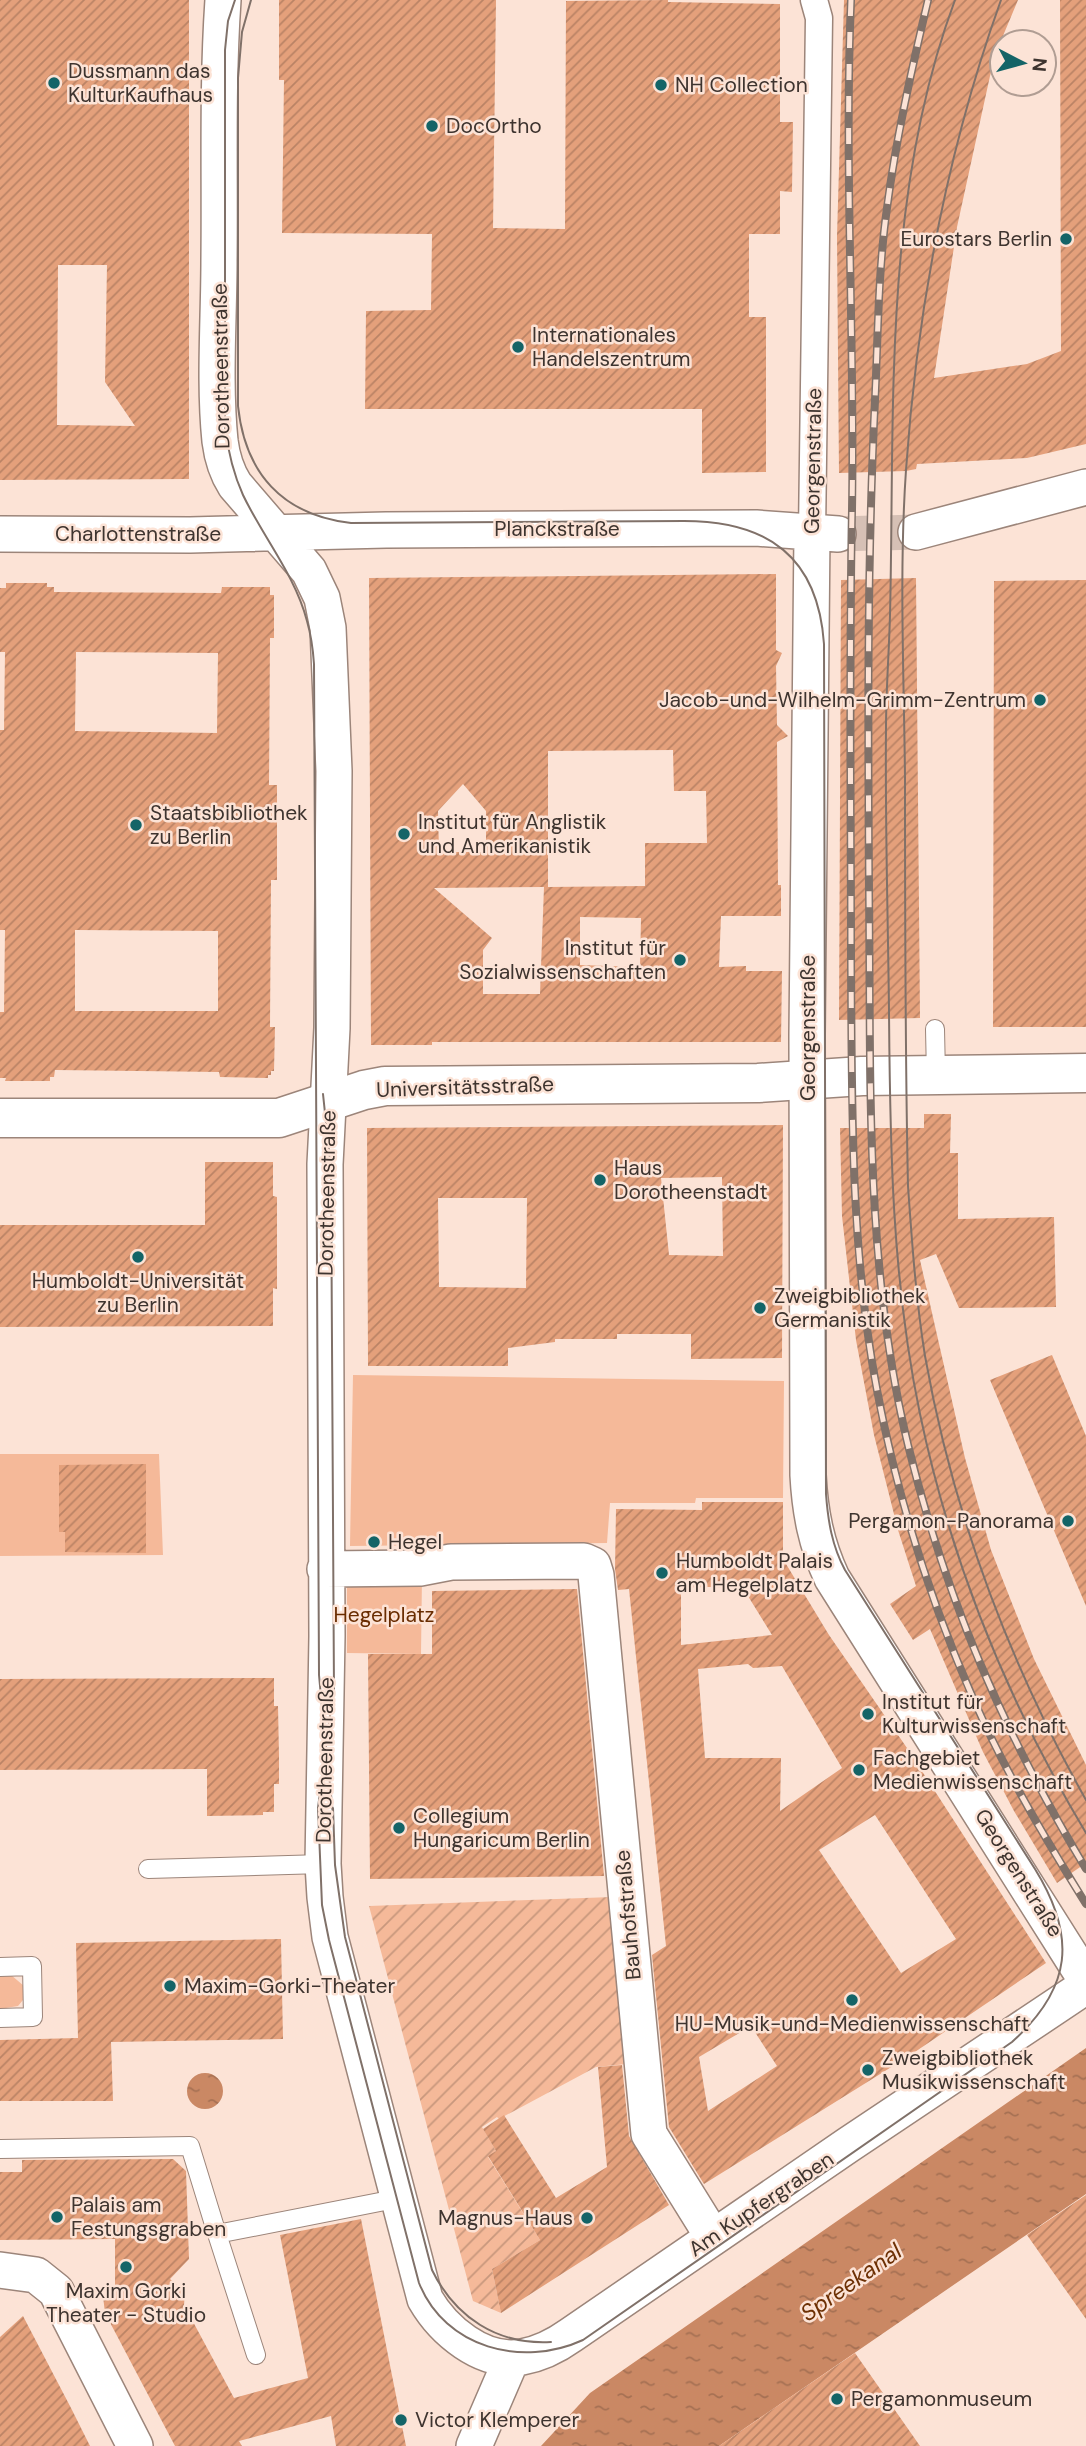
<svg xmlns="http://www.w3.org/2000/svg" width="1086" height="2446" font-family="'DM Sans',sans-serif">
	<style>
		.green { fill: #f5b999 }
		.garden { fill: url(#garden-furrows) }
		.water { fill: url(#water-ripples) }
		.building { fill: url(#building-hatch); fill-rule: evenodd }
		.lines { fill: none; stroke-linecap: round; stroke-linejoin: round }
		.minor-tunnel { stroke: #d6c0b5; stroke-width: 35; stroke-dasharray: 35 18; stroke-linecap: butt }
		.service-casing { stroke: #9c857a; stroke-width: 20 }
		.pedestrian-casing { stroke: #9c857a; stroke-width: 29 }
		.minor-casing { stroke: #9c857a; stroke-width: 38 }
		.tertiary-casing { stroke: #9c857a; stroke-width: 41 }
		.service { stroke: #fff; stroke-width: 18 }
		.pedestrian { stroke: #fff; stroke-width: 26 }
		.minor { stroke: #fff; stroke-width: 35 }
		.tertiary { stroke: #fff; stroke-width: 38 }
		.tram { stroke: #807169; stroke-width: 2 }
		.rail-casing { stroke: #807169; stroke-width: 8 }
		.rail { stroke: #fce3d6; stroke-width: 5; stroke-dasharray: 16; stroke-linecap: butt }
		.poi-dot { fill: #146467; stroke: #fce3d6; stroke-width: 2.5 }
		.labels { text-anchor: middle; stroke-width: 5; stroke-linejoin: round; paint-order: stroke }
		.poi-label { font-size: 21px; fill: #3e342f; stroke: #fce3d6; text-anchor: start }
		.street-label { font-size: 21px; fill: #3e342f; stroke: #fce3d6 }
		.park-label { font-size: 21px; fill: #692c00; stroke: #fce3d6 }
		.water-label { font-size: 23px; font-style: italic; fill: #6d3004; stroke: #fce3d6 }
	</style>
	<defs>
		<pattern id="garden-furrows" width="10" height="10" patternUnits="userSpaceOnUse" patternTransform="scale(1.75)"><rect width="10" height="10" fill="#f5b999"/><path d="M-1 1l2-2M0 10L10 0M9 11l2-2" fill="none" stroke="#c8977d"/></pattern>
		<pattern id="water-ripples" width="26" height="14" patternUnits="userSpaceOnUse" patternTransform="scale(1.75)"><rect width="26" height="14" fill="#ca8864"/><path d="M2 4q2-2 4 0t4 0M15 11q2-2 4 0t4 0" fill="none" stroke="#a57053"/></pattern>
		<pattern id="building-hatch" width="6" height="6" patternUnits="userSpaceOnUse" patternTransform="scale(1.75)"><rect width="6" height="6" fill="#e4a07b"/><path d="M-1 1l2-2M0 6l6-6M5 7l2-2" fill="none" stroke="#ba8365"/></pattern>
	</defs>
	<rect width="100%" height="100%" fill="#fce3d6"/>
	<path class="green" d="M353,1375L784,1381L783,1498H696L695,1503H610L607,1543L350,1546Z
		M0,1454H159L163,1555L0,1556Z
		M422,1576L421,1654L347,1653V1577Z
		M11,1975L24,1986L23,2000L18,2006L0,2009V1976Z"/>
	<path class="garden" d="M612,1897L627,2064L596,2067L499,2119L497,2117L482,2127L496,2151L488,2157L540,2240L492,2269L501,2313L473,2301L369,1906Z"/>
	<path class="water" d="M1086,2048V2194L719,2446H541L590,2393Z
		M187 2091a18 18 0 1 1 36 0a18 18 0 1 1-36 0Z"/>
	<path class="building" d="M0,0H189V479L0,480ZM58,265H107L105,382L135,426L57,425Z
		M279,0H496L493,228L565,229L566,1L668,0V2L780,4V122H793L792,192L780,191V234H749V317H766V472L702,473V409H365L366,311L431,310L432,234L282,233L284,80H279Z
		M844,0H1018L1000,43L990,76L957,227L934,378L1027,364L1061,351L1060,0H1086V444L1027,458L917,464L916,469L906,471L839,473L837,236Z
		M776,574V650L782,653L776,666L777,725L788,736L777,742L778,885H781V916H721L719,967L746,966V971H782L781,1042H432V1045H371L369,578ZM673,750L674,791H706L707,843H645V886L548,887V751ZM463,784L486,811V852H439L438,811ZM544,887L540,994H483V950L492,938L434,888ZM580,917L641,918L640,967L580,965Z
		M916,578L920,1018L839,1020L841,580Z
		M1086,580V1027H993L994,581Z
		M6,583H47V587H54V592L221,593L222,587H270V595H274V638H270L269,785H277V880H271L270,1027H275L274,1071H271V1075H268V1078L220,1077L219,1072L55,1070L54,1077H50V1081H5L6,1078H0V1012H4L5,930H0V730H4L5,652H0V588H6ZM76,652L218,653L217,733L75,731ZM75,930L218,931V1011H75Z
		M924,1114H951L950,1153H958V1219L1054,1217L1056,1307L959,1308L936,1254L920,1260L965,1458L991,1550L1034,1659L1086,1765V1863L1057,1883L1014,1811L983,1752L930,1629L913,1640L890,1604L916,1586L898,1530L874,1435L856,1340L842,1216L840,1128H924Z
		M783,1125L782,1358L691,1359V1334H617V1339H555V1342L508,1348V1366H368L367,1128ZM722,1177L723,1256L669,1255L661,1178ZM438,1198H527L526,1288L439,1287Z
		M205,1162H273V1196L277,1197V1289L273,1288V1326L0,1327V1225H205Z
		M1052,1355L1086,1436V1606L990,1380Z
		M146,1464V1553L65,1552V1532H59V1465Z
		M702,1502H783V1559L829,1635L907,1748L1046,1963L909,2056L704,2184L669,2127L652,1955L666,1946L629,1589L618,1590L615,1569L616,1509L702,1510ZM709,1587L743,1588L772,1635L681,1645V1588ZM748,1664L753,1668L782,1666L842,1768L780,1811L781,1758H705L698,1669ZM875,1815L956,1939L901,1973L819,1850ZM751,2026L777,2066L708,2111L699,2057Z
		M577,1589L604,1876L370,1879L368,1654H432V1591Z
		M274,1678V1706H278L279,1756V1784H274V1812H263V1815L207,1816V1769L0,1770V1679Z
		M281,1939L283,2039L111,2042L113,2101H0V2040L78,2038L76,1943Z
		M622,2065L629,2136L669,2205L501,2313L492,2269L540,2240L488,2156L496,2151L483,2129L504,2115L556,2198L607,2167L598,2067Z
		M173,2159L186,2171L189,2259L170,2279L185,2292L184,2305L234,2398L308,2378L280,2235L361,2219L406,2446H336L331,2416L239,2441L242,2446H175L105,2313L103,2296L115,2285V2239L0,2240V2172H22V2160Z
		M1086,2195V2319L1027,2235Z
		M23,2316L71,2408L90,2446H0V2337Z
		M855,2353L920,2446H719Z"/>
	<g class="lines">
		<path class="minor-tunnel" d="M838,534L916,532"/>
		<g class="service-casing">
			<path id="service" d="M935,1029L936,1075
				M148,1869L323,1864
				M0,1967L32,1966L33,2017L0,2018
				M0,2149L190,2146L217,2234
				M256,2355L217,2234L400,2198"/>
		</g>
		<g class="pedestrian-casing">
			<path id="pedestrian" d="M812,533L819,18L814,0"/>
		</g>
		<g class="minor-casing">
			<path id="minor" d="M223,0C217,87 220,173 219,260C219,319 214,382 220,441C222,457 226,471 235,485L309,571L322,598L328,628L334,771L332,1028L325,1164L327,1636L323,1864L325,1897L330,1937L425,2299C443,2330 482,2364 522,2357C539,2354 557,2345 571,2335L848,2145L1086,1986
				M916,532L1086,487
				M812,533L807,1035L808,1475C810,1512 816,1544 832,1578L1086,1980
				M0,534L190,535L386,530L756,528L838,534
				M325,1569L420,1568L451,1562L584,1561L593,1565L596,1575L649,2134L713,2237
				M0,2270L36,2275L56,2291L135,2446
				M474,2446L512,2358"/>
		</g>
		<g class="tertiary-casing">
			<path id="tertiary" d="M0,1118H279L364,1090L385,1086L758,1083L862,1076L1086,1073"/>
		</g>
		<use href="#service" class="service"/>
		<use href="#pedestrian" class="pedestrian"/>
		<use href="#minor" class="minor"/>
		<use href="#tertiary" class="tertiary"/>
		<path class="tram" d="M235,0L228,21L225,50V427C228,451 233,473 243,495C263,537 295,575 307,621C311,635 313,649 314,664L319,1675L324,1729
			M251,0L242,32L238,78V406C245,473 282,515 351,523L684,521C768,521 818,557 824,644L826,1494C828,1521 832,1546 845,1570L1035,1869C1077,1937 1072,1988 1012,2042L583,2340C522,2368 445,2348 419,2283L329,1940L322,1905L318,1808L334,1685
			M955,0C882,196 895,410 890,615C889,653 886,691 886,728C885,822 888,917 889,1011C890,1147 892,1281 920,1414C951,1562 1009,1704 1086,1833
			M1001,0C947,151 917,311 906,470C899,572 904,675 905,777C905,913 905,1050 908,1186C912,1243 916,1300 925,1356C953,1513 1008,1661 1086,1800
			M323,1094L331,1170L334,1692
			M328,1764L333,1815
			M333,1808L335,1865L345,1937L432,2270C455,2317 497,2345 551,2342"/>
		<g class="rail-casing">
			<path id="rail" d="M851,0C844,170 855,340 852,510C849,660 851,810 851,960C852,1104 850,1248 877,1390C897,1496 930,1600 973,1698C1004,1770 1045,1838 1086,1904
				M928,0C912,68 896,138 887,208C878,271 878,336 875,400C867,563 868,727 869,890C871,1076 864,1264 908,1445C946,1600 1004,1733 1086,1869"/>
		</g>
		<use href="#rail" class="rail"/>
	</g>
	<g class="poi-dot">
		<circle cx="54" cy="83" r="7"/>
		<circle cx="661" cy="85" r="7"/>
		<circle cx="432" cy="126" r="7"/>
		<circle cx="1066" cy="239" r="7"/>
		<circle cx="518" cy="347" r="7"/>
		<circle cx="1040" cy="700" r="7"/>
		<circle cx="136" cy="825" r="7"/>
		<circle cx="404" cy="834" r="7"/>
		<circle cx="680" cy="960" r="7"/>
		<circle cx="600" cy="1180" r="7"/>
		<circle cx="138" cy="1257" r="7"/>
		<circle cx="760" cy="1308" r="7"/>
		<circle cx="1068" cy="1521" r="7"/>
		<circle cx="374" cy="1542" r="7"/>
		<circle cx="662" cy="1573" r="7"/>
		<circle cx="868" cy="1714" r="7"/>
		<circle cx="859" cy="1770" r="7"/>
		<circle cx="399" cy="1828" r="7"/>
		<circle cx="170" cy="1986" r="7"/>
		<circle cx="852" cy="2000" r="7"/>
		<circle cx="868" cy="2070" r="7"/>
		<circle cx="57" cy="2217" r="7"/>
		<circle cx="587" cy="2218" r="7"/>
		<circle cx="126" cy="2267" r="7"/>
		<circle cx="837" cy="2399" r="7"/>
		<circle cx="401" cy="2420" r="7"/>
	</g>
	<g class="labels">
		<g class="poi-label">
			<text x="68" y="78">Dussmann das<tspan x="68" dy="24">KulturKaufhaus</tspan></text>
			<text x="675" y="92">NH Collection</text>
			<text x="446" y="133">DocOrtho</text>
			<text x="1052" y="246" text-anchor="end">Eurostars Berlin</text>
			<text x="532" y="342">Internationales<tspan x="532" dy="24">Handelszentrum</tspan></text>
			<text x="1026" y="707" text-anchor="end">Jacob-und-Wilhelm-Grimm-Zentrum</text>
			<text x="150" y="820">Staatsbibliothek<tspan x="150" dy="24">zu Berlin</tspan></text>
			<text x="418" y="829">Institut für Anglistik<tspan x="418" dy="24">und Amerikanistik</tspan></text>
			<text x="666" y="955" text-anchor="end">Institut für<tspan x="666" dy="24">Sozialwissenschaften</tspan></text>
			<text x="614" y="1175">Haus<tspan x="614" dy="24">Dorotheenstadt</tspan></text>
			<text x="138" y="1288" text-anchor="middle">Humboldt-Universität<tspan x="138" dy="24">zu Berlin</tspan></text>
			<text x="774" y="1303">Zweigbibliothek<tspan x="774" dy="24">Germanistik</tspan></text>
			<text x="1054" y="1528" text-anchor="end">Pergamon-Panorama</text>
			<text x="388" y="1549">Hegel</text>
			<text x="676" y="1568">Humboldt Palais<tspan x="676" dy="24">am Hegelplatz</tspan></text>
			<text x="882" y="1709">Institut für<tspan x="882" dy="24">Kulturwissenschaft</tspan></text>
			<text x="873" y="1765">Fachgebiet<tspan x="873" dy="24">Medienwissenschaft</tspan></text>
			<text x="413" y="1823">Collegium<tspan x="413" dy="24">Hungaricum Berlin</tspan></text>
			<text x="184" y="1993">Maxim-Gorki-Theater</text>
			<text x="852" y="2031" text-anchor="middle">HU-Musik-und-Medienwissenschaft</text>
			<text x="882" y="2065">Zweigbibliothek<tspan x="882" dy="24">Musikwissenschaft</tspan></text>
			<text x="71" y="2212">Palais am<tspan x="71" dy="24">Festungsgraben</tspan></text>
			<text x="573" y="2225" text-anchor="end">Magnus-Haus</text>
			<text x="126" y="2298" text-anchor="middle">Maxim Gorki<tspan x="126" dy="24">Theater - Studio</tspan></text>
			<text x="851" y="2406">Pergamonmuseum</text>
			<text x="415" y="2427">Victor Klemperer</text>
		</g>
		<g class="street-label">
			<text transform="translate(221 366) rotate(-91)" y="7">Dorotheenstraße</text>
			<text transform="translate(813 461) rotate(-89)" y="7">Georgenstraße</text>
			<text x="557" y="536">Planckstraße</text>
			<text x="138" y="541">Charlottenstraße</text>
			<text transform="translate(808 1028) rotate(-90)" y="7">Georgenstraße</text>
			<text transform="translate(465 1087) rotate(-2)" y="7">Universitätsstraße</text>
			<text transform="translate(327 1193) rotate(-89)" y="7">Dorotheenstraße</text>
			<text transform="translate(325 1760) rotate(-89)" y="7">Dorotheenstraße</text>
			<text transform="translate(1019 1873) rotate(58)" y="7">Georgenstraße</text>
			<text transform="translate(628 1915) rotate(-95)" y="7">Bauhofstraße</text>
			<text transform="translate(761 2204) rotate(-34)" y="7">Am Kupfergraben</text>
		</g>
		<g class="park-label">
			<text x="384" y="1622">Hegelplatz</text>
		</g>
		<g class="water-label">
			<text transform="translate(851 2282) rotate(-35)" y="8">Spreekanal</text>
		</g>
	</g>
	<g transform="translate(1023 63) rotate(96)"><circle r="33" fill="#fce3d6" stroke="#b09d93" stroke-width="2"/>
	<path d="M0-5L12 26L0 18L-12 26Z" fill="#146467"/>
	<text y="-10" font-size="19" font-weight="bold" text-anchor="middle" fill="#3e342f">N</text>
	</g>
</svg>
